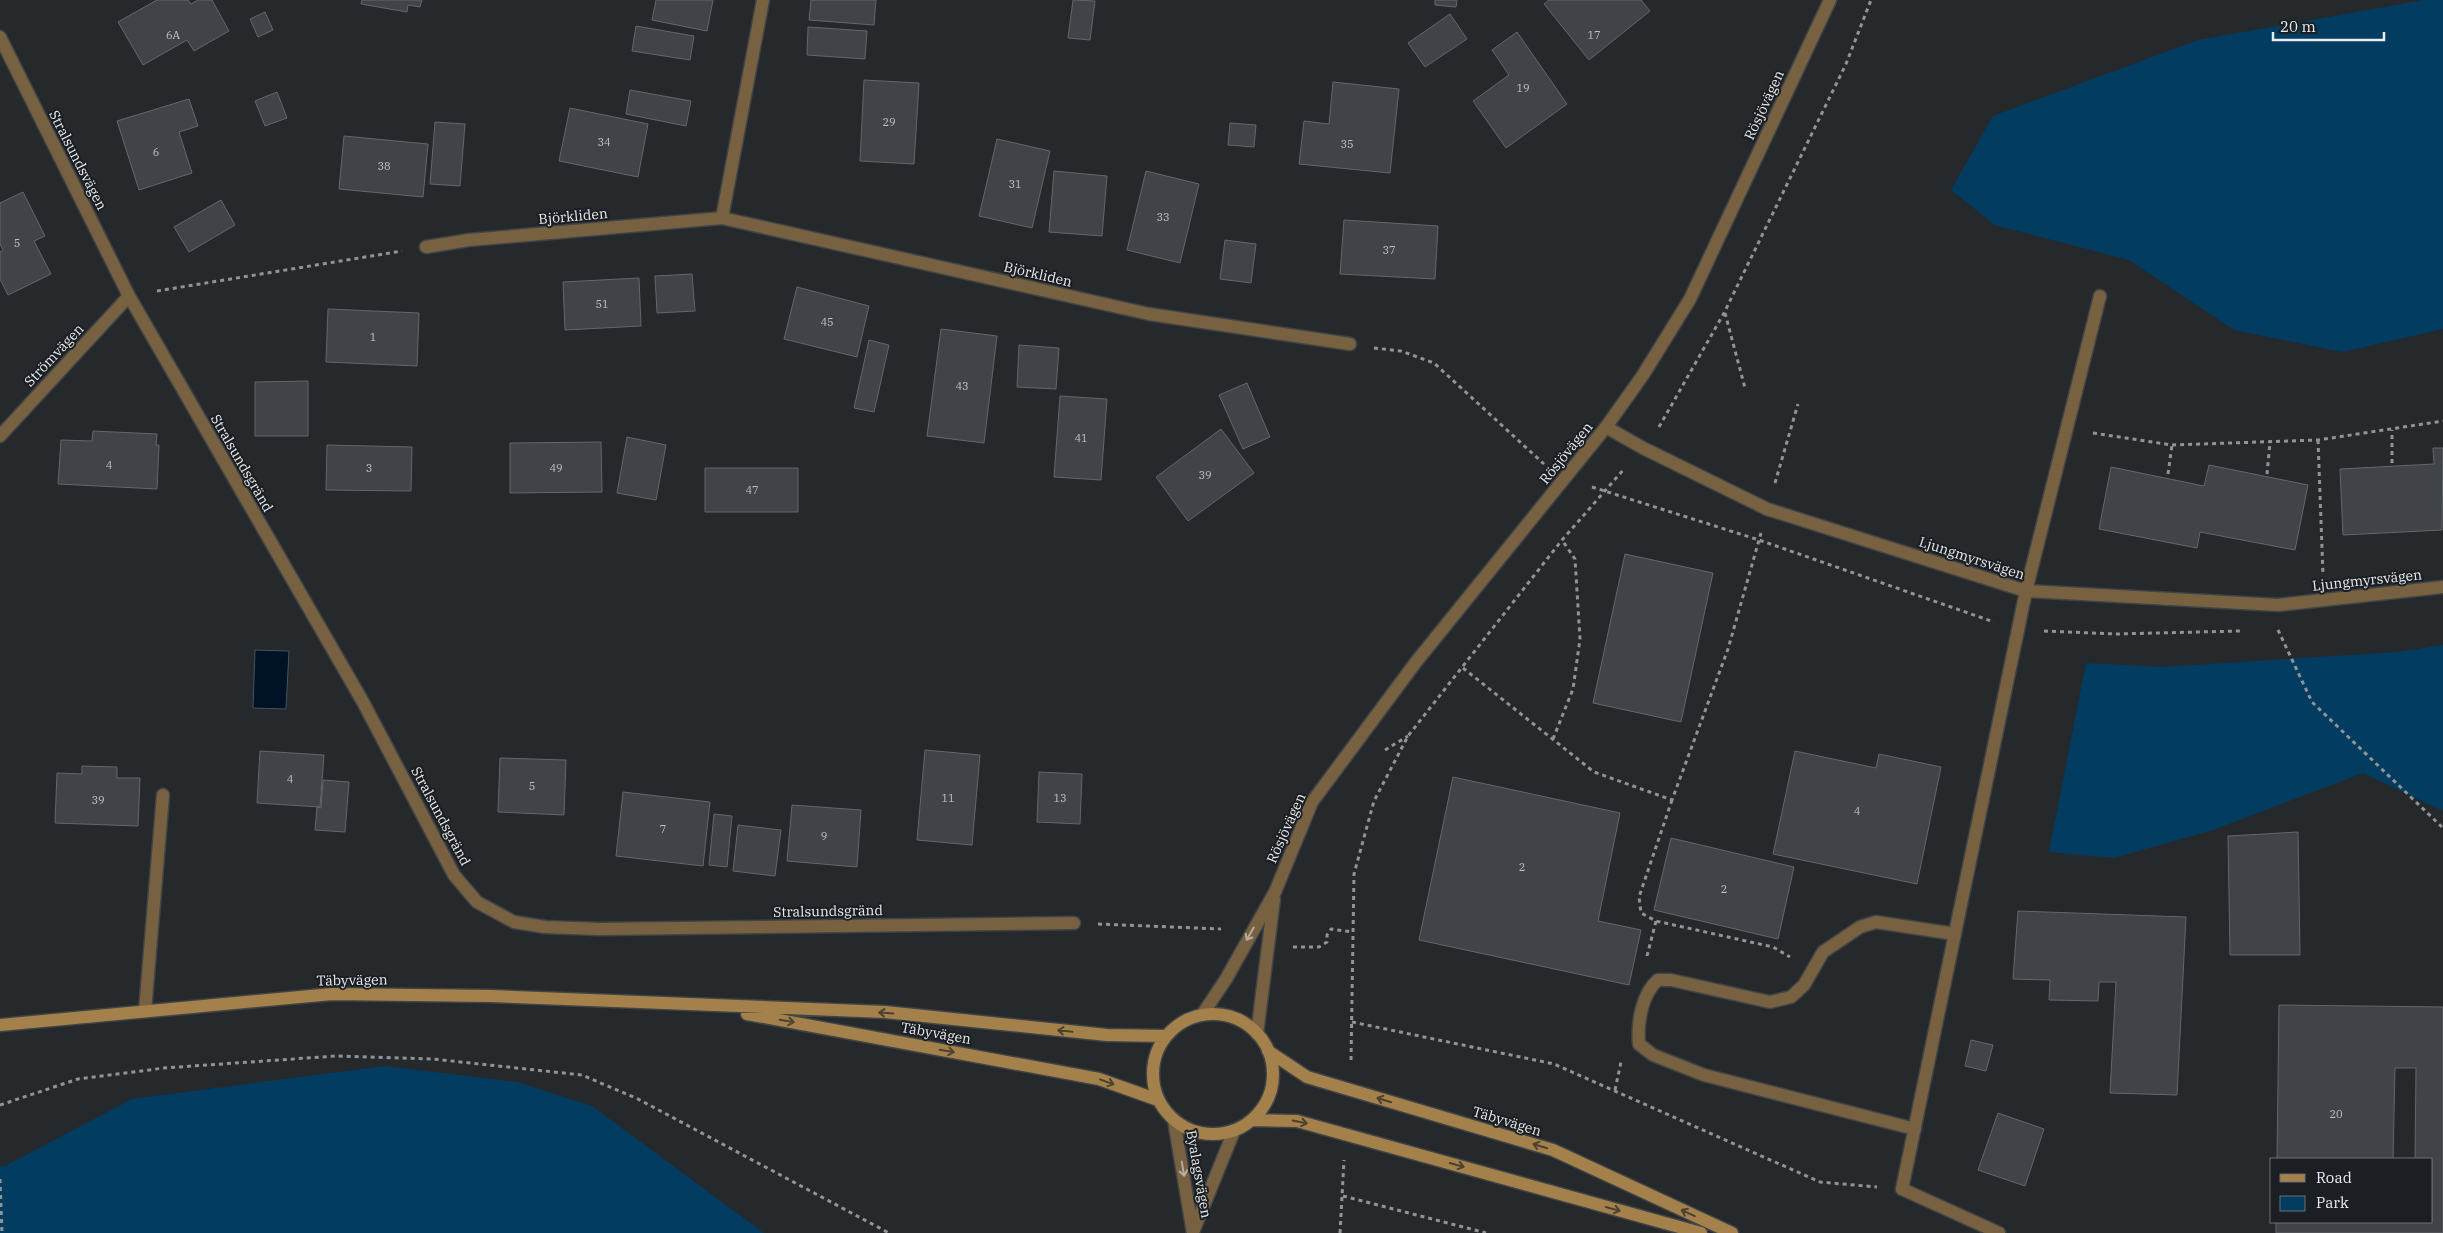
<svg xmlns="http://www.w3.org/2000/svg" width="2443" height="1233" font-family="'IBM Plex Serif',serif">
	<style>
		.green { fill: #033c61 }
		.water { fill: #001225; stroke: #465361 }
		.building { fill: #404448; stroke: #62676b }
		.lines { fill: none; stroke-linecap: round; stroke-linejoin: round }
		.service-casing { stroke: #404447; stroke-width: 15 }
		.minor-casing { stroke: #404447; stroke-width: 15 }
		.secondary-casing { stroke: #404447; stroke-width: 15 }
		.path { stroke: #909496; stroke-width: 3; stroke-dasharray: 4 4; stroke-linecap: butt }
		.service { stroke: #786140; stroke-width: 12 }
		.minor { stroke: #786140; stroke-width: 12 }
		.secondary { stroke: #a4814a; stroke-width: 12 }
		.oneway { stroke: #b6ada0 }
		.oneway2 { stroke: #4b4131 }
		.labels { text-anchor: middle; stroke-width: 4; stroke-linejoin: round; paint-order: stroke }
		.number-label { font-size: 11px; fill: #bfc2c4 }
		.street-label { font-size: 14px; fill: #e9ecee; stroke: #1b1f23 }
	</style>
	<rect width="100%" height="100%" fill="#25292c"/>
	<path class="green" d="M2424,0H2443V329L2342,352L2234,330L2129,260L1995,225L1951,190L1993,116L2198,40Z
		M2443,645V811L2363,773L2213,830L2114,858L2049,852L2086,663L2162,667L2397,652Z
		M385,1066L517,1082L592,1106L764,1233H0V1166H5L132,1099Z"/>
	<path class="water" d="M255,650L289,651L286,709L253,708Z"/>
	<path class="building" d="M157,0H188L191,4L198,0H212L229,31L194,51L187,40L143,65L118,22Z
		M362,0H422L420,7L408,5L407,12L361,4Z
		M656,0H713L707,31L652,20Z
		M811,0H876L874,25L809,20Z
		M1073,0L1095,1L1090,40L1068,38Z
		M1435,0H1457L1456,7L1435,5Z
		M1549,0H1641L1650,11L1589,60L1544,4Z
		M265,12L273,30L258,37L250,19Z
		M1450,14L1467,39L1425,67L1408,43Z
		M636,26L694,36L690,60L632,51Z
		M808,27L867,31L865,59L807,55Z
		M1517,32L1567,104L1506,148L1473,101L1509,75L1492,50Z
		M864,80L919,83L914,164L860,161Z
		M1333,82L1399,89L1390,173L1299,164L1304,121L1329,124Z
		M630,90L691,101L686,126L626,114Z
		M277,92L287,118L265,126L255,101Z
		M189,99L198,126L179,132L192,173L139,190L117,121Z
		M570,108L648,124L638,177L559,161Z
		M435,122L465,124L460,186L430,184Z
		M1230,123L1256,125L1254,147L1228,145Z
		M344,136L428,144L423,197L339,189Z
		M997,139L1050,151L1032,228L979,216Z
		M1054,171L1107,176L1102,236L1049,232Z
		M1146,171L1199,184L1180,263L1127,250Z
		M23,192L45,236L34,241L51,274L8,295L0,279V252L3,250L0,244V203Z
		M221,200L235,225L189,252L174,227Z
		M1344,220L1438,226L1435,279L1340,274Z
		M1225,240L1256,244L1251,283L1220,279Z
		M692,274L695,311L657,313L655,276Z
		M639,278L641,326L565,330L563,282Z
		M797,287L869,306L857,357L784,339Z
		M328,309L419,313L417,366L326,362Z
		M941,329L997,336L984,443L927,436Z
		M869,340L889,345L874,412L854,408Z
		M1019,345L1059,348L1056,389L1017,387Z
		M308,381V436H255V382Z
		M1247,383L1270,437L1243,449L1219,395Z
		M1060,396L1107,399L1101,480L1054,477Z
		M1221,429L1254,473L1188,521L1156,477Z
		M93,431L157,434L156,445H159L157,489L58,484L61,440L92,441Z
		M627,437L666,445L656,500L617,493Z
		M601,442L602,492L510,493V443Z
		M327,445L412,447L411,491L326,490Z
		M2433,448H2443L2442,530L2343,535L2340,469L2434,464Z
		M2209,465L2308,485L2295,550L2200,532L2197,548L2099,529L2111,467L2204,486Z
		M705,468H798V512H705Z
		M1625,554L1713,573L1681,722L1593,703Z
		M925,750L980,755L972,845L917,840Z
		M260,751L324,755L320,807L257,803Z
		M1795,751L1876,768L1879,754L1941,767L1917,884L1773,854Z
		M500,758L566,760L564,815L498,812Z
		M82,766L117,767V778H140L138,826L55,823L57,773L82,774Z
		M1039,772L1082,774L1080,824L1037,822Z
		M1453,777L1620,813L1598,921L1641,930L1629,985L1419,940Z
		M323,780L349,782L345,832L315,830L317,807L321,808Z
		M623,792L710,802L703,866L616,856Z
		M792,805L861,810L857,867L787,861Z
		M714,814L732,816L727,867L709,865Z
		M738,825L781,830L775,876L733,871Z
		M2298,832L2300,955H2230L2228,836Z
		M1671,838L1794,867L1778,939L1654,910Z
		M2018,911L2186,917L2177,1095L2110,1093L2116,982H2099L2098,1001L2049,1000L2050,980L2013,979Z
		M2279,1005L2443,1007V1233H2276V1222H2432V1159H2415L2416,1068H2395L2393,1159H2277Z
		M1971,1040L1993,1045L1986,1071L1965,1066Z
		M1998,1113L2044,1129L2025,1186L1978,1170Z"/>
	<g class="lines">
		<g class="service-casing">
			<path id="service" d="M2026,591L2100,296
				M145,1011L163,795
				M1915,1129L1704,1075L1653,1055L1639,1044C1637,1023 1642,993 1658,980H1671L1770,1002L1791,997L1804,985L1823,952L1860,927L1876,922L1955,934
				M1902,1189L1999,1233"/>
		</g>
		<g class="minor-casing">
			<path id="minor" d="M763,0L722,218L1149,314L1350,344
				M0,37L129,296L363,702L454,875L477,902L514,922L545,927L599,929L1074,923
				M426,247L469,240L722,218
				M1606,427L1643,448L1767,509L2026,591L2278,605L2443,587
				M0,436L129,296
				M1202,1015L1226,979L1275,892L1312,802L1416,662L1606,427L1643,375L1690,299L1830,0
				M1257,1034L1274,899
				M1174,1121L1193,1233
				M1902,1189L2026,591
				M1193,1232L1234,1131"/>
		</g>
		<g class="secondary-casing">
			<path id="secondary" d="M747,1014L1099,1079L1158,1100
				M1153 1074a60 60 0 1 1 120 0a60 60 0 1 1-120 0Z
				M0,1025L332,994L491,996L885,1012L1107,1035L1166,1036
				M1268,1051L1307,1077L1553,1150L1732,1233
				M1252,1120L1297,1121L1701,1233"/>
		</g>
		<path class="path" d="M157,291L402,251
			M1725,313L1745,388
			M1374,348L1401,351L1434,363L1544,464
			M1659,427L1724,313L1846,64L1871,0
			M2093,433L2172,445L2318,440L2443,421
			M2318,440L2323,575
			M2392,463V430
			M2168,474L2172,445
			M2267,474L2270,442
			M1775,483L1798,404
			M1592,487L1759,540L1994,622
			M2278,630L2312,702L2443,828
			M2044,631L2115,634L2240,631
			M1463,668L1594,772L1672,800L1728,649L1761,533
			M1553,739L1573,689L1580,639L1575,559L1562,540
			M1385,750L1408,736
			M1672,800L1639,897L1641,913L1656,921L1773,947L1790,957
			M1098,924L1221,929
			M1293,947H1319L1327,942V935L1331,929L1352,932
			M1647,956L1656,921
			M1352,1022L1554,1064L1820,1182L1877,1187
			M1351,1060L1354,874L1374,801L1408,736L1562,540L1625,468
			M1615,1090L1621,1062
			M0,1105L78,1079L164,1068L336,1056L433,1059L582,1075L638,1099L889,1233
			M0,1179L2,1233
			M1343,1196L1486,1233
			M1340,1233L1344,1160"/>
		<use href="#service" class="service"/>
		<use href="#minor" class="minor"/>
		<use href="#secondary" class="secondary"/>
	</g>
	<defs><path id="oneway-shaft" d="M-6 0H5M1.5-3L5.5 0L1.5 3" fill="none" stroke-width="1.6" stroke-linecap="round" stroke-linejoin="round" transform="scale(1.25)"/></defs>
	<g class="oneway">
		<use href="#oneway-shaft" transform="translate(1250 934) rotate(120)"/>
		<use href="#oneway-shaft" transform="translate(1183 1169) rotate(80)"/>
	</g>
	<g class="oneway2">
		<use href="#oneway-shaft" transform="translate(886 1013) rotate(-176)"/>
		<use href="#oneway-shaft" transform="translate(787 1021) rotate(10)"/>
		<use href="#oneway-shaft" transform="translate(1065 1031) rotate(-174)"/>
		<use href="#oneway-shaft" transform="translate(947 1051) rotate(10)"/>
		<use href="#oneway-shaft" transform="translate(1107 1082) rotate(20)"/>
		<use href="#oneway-shaft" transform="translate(1384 1100) rotate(-163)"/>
		<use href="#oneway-shaft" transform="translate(1300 1122) rotate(11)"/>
		<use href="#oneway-shaft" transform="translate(1540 1146) rotate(-163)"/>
		<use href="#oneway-shaft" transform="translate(1457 1165) rotate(16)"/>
		<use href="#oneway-shaft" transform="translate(1613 1209) rotate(15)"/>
		<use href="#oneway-shaft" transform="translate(1688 1213) rotate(-155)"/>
	</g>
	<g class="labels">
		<g class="number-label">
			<text x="173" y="39">6A</text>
			<text x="1594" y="39">17</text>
			<text x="1523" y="92">19</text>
			<text x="889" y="126">29</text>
			<text x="604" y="146">34</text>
			<text x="1347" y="148">35</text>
			<text x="156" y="156">6</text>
			<text x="384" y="170">38</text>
			<text x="1015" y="188">31</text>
			<text x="1163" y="221">33</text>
			<text x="17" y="247">5</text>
			<text x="1389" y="254">37</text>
			<text x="602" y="308">51</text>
			<text x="827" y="326">45</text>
			<text x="373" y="341">1</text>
			<text x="962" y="390">43</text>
			<text x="1081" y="442">41</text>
			<text x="109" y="469">4</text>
			<text x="369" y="472">3</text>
			<text x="556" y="472">49</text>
			<text x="1205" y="479">39</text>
			<text x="752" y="494">47</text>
			<text x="290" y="783">4</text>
			<text x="532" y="790">5</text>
			<text x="948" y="802">11</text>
			<text x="1060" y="802">13</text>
			<text x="98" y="804">39</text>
			<text x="1857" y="815">4</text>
			<text x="663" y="833">7</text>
			<text x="824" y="840">9</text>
			<text x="1522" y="871">2</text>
			<text x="1724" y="893">2</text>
			<text x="2336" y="1118">20</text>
		</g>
		<g class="street-label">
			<text transform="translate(1764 105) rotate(-65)" y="5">Rösjövägen</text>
			<text transform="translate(78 160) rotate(63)" y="5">Stralsundsvägen</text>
			<text transform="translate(573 216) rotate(-5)" y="5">Björkliden</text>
			<text transform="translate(1038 274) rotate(13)" y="5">Björkliden</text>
			<text transform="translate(54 355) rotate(-47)" y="5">Strömvägen</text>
			<text transform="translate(1566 453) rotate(-51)" y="5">Rösjövägen</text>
			<text transform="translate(242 463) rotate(60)" y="5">Stralsundsgränd</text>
			<text transform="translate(1972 558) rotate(18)" y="5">Ljungmyrsvägen</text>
			<text transform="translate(2367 580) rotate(-6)" y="5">Ljungmyrsvägen</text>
			<text transform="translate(441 816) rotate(62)" y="5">Stralsundsgränd</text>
			<text transform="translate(1286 828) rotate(-66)" y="5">Rösjövägen</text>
			<text transform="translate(828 911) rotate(-1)" y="5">Stralsundsgränd</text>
			<text transform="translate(352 980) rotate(-1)" y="5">Täbyvägen</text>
			<text transform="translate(936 1033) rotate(10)" y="5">Täbyvägen</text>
			<text transform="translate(1507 1121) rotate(17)" y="5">Täbyvägen</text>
			<text transform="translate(1199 1174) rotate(80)" y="5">Byalagsvägen</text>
		</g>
	</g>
	<rect x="2270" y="1158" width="162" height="65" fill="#1b1f23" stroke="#6d7174"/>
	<rect x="2280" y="1174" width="25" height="8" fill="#a4814a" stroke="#6d7174"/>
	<text x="2316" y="1183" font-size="15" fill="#e9ecee">Road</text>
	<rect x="2280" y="1196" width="25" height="15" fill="#033c61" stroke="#6d7174"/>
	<text x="2316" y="1208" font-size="15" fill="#e9ecee">Park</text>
	<path d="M2273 32v8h111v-8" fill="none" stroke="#e9ecee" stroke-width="2.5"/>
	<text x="2280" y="32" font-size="15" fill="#e9ecee" stroke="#1b1f23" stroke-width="4" paint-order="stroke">20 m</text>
</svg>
